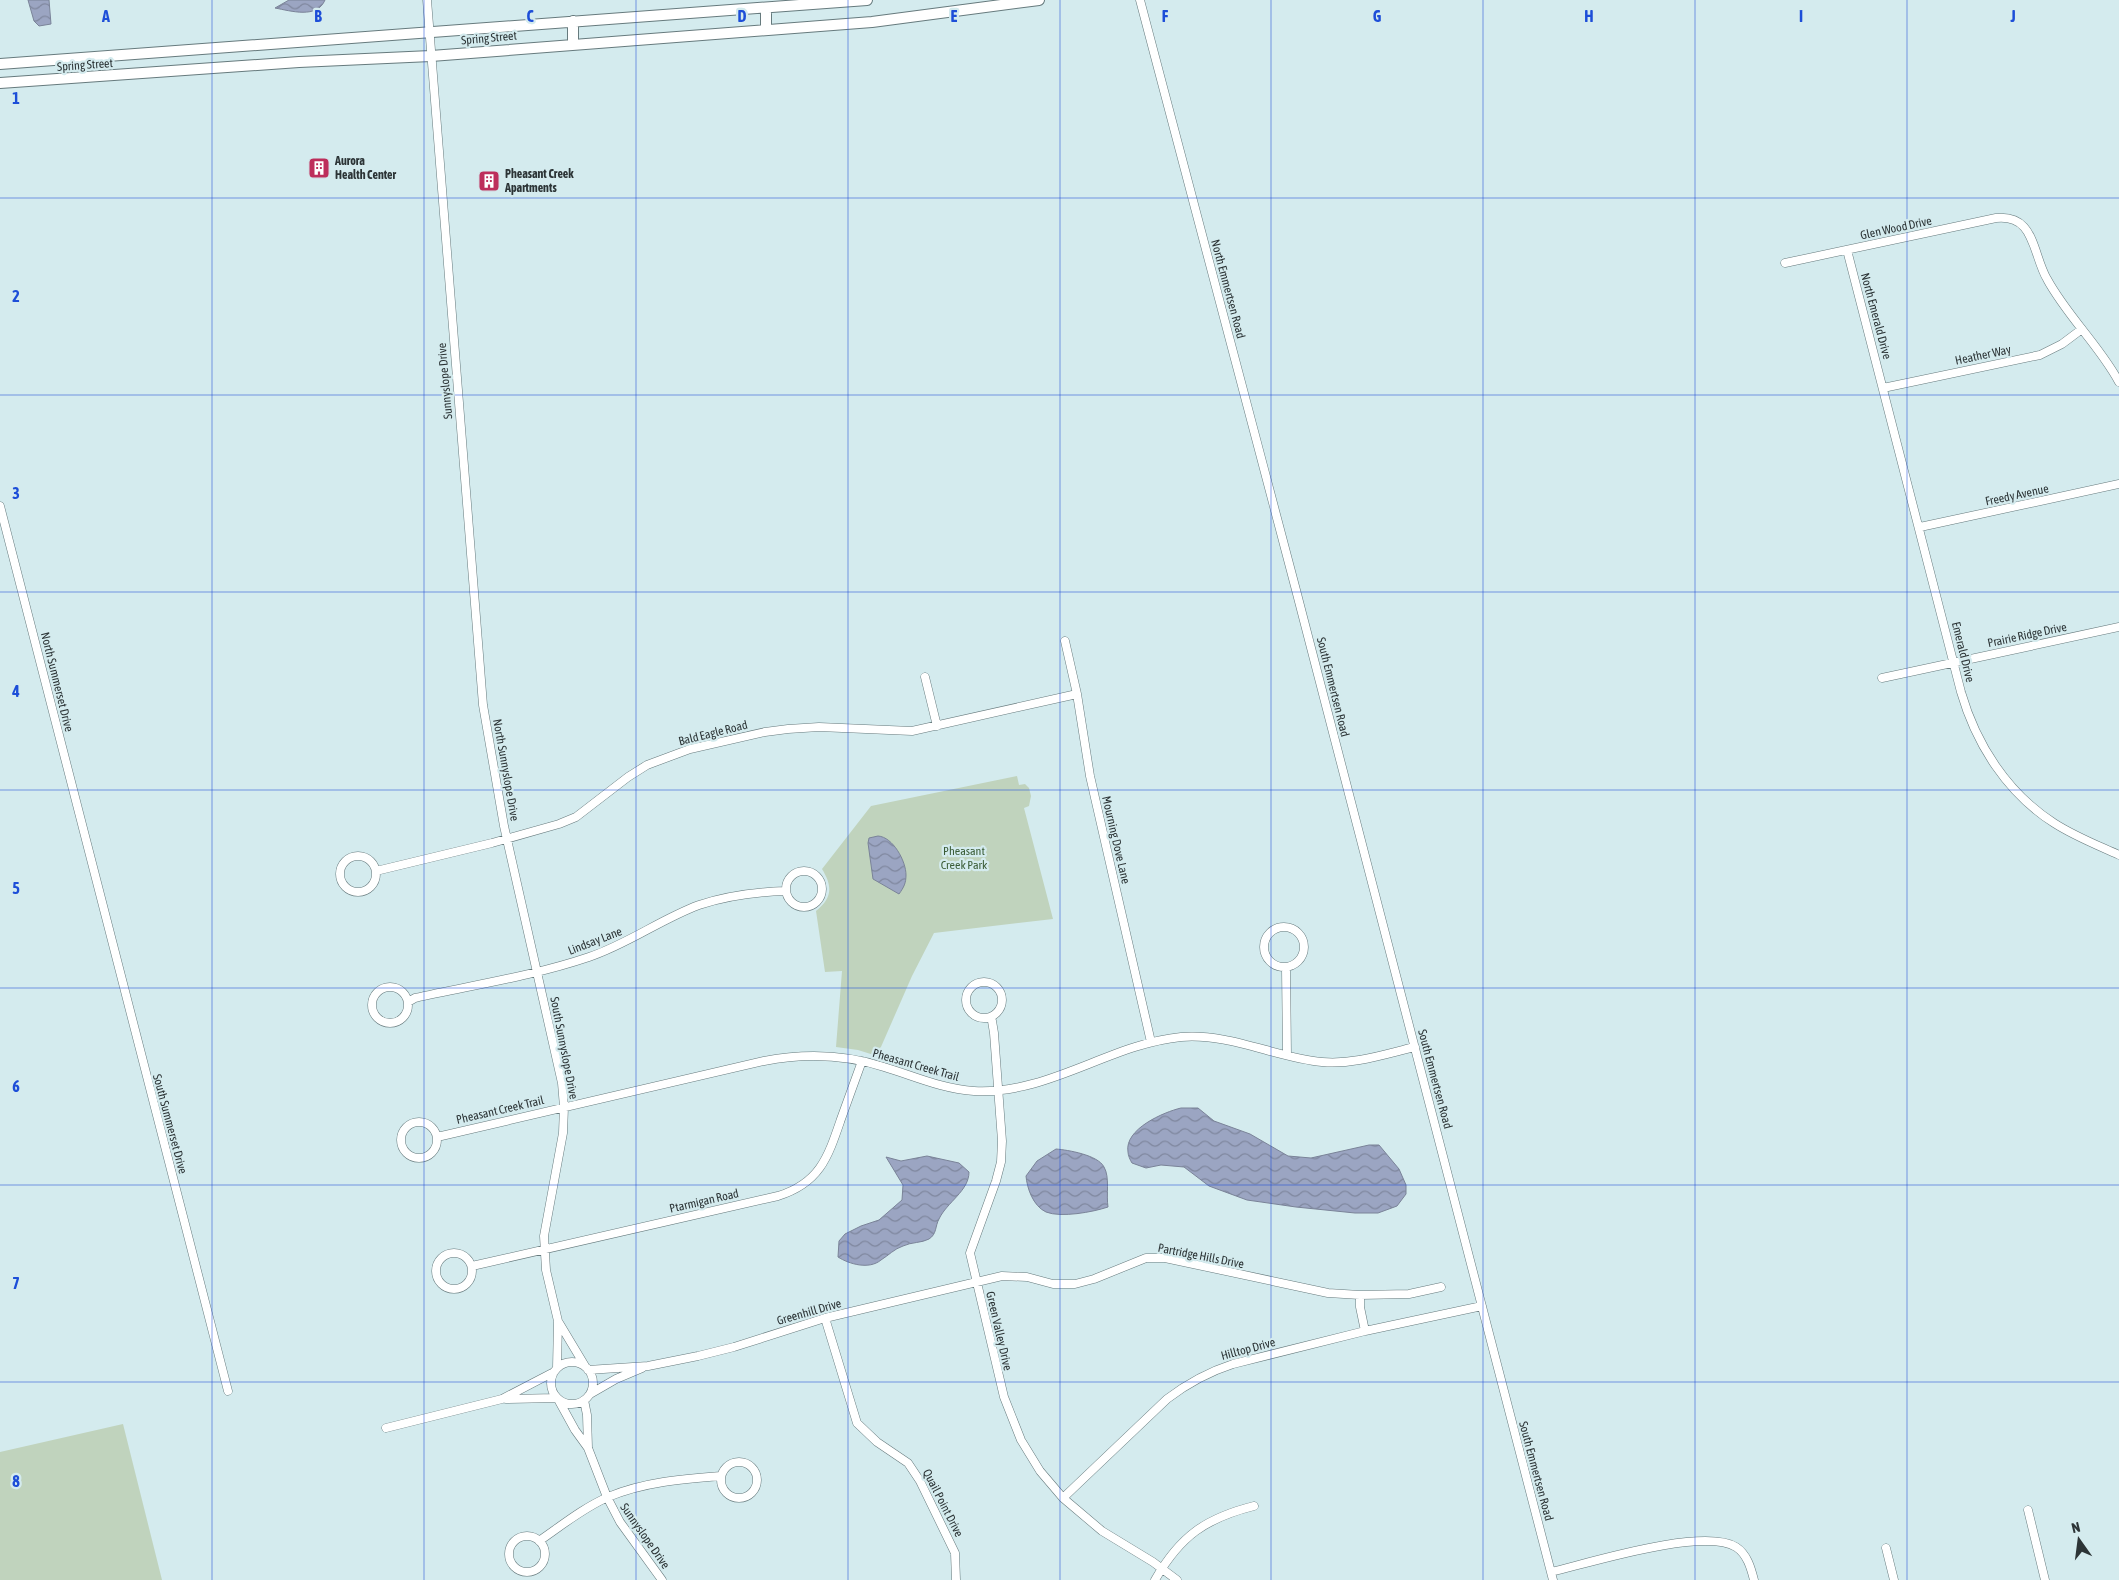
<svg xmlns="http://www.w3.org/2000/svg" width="2119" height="1580" font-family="'Asap Condensed',sans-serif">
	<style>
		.green { fill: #c0d3bd }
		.water { fill: url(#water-waves); stroke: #7a8398 }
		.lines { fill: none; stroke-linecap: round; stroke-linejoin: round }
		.minor-casing { stroke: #667a7d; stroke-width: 9 }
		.secondary-casing { stroke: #667a7d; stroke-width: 12 }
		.minor { stroke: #fff; stroke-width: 8 }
		.secondary { stroke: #fff; stroke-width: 10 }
		.grid { fill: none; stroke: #1d4ed8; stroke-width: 1; stroke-opacity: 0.55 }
		.labels { text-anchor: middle; stroke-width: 4.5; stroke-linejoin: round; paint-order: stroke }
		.street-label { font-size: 12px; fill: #2c3436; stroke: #d4ebee }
		.poi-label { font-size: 12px; font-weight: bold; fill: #2c3436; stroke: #d4ebee; text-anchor: start }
		.park-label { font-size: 12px; fill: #3a5c36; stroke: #d4ebee }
		.grid-label { font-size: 16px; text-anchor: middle; font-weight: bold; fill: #1d4ed8; stroke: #d4ebee; stroke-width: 4.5; stroke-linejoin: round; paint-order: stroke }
	</style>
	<defs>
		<pattern id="water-waves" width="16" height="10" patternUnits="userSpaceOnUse" patternTransform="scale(1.25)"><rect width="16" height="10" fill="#9ba5c2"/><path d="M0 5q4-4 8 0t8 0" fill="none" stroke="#7f879e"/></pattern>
	</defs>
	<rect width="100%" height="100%" fill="#d4ebee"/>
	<path class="green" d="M1017,776L1019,785L1025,784L1029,788L1031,796L1029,806L1024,808L1053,919L934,933L912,976L877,1056L858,1050L836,1047L842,971L825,972L816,911C832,898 833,887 822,869L871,806Z
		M123,1424L162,1580H0V1452Z"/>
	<path class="water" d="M28,0H49L51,24L39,26L34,21Z
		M289,0H325C317,19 291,11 275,8Z
		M878,836C893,837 906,861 906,875C906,883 904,887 899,894L873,879L868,843L869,838Z
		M1181,1108H1198L1214,1121L1250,1134L1288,1156L1311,1158L1369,1145H1379L1399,1169L1406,1185V1194L1397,1206L1378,1213H1355L1296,1207L1247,1200L1209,1186L1184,1167L1161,1165L1146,1168L1132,1163C1130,1160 1128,1155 1128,1152C1124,1129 1164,1112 1181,1108Z
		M1056,1149C1068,1150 1098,1155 1104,1167C1110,1177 1106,1195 1108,1207C1093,1212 1061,1218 1046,1212C1033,1206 1027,1188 1026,1176L1037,1161Z
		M927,1156L959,1163L969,1172C969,1191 947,1202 939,1219C935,1226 937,1234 929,1239C922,1243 911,1242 903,1246C894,1249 889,1255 881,1260C869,1270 849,1264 838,1257L839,1241L845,1234L861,1226L879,1220L902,1200L903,1185L886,1157L901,1161Z"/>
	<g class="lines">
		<g class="minor-casing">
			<path id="minor" d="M427,0L483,705L504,826L562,1083L564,1107L563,1133L544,1236L546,1270L558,1321L557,1368
				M1140,0L1296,590L1553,1580
				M1847,250L1961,692C1976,744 2007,793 2054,823C2074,836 2097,845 2119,855
				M1785,263L1996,218C2006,217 2017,219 2024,227C2035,239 2038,264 2047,279C2067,316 2099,345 2119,382
				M1883,388L2040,355L2062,344L2082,329
				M0,506L228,1391
				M1920,527L2119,484
				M1065,641L1077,694L1090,776L1151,1042
				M925,677L937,726
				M1882,678L2119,627
				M340 874a18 18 0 1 1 36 0a18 18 0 1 1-36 0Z
				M786 889a18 18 0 1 1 36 0a18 18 0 1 1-36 0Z
				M376,871L492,843L559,824L576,817L628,777L647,765L690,749L765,732L788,729L819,727L912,731L1077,694
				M1264 947a20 20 0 1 1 40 0a20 20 0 1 1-40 0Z
				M1286,968L1287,1055
				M966 1000a18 18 0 1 1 36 0a18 18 0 1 1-36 0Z
				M372 1005a18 18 0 1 1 36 0a18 18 0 1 1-36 0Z
				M408,1002L415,998C473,985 533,976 589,957C628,944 661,919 699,905C726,896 756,892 785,891
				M990,1017L992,1021L994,1033L1002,1141L1001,1162L996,1181L970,1253L1004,1397L1021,1440L1040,1471L1063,1498L1102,1531L1153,1562L1177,1580
				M401 1140a18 18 0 1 1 36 0a18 18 0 1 1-36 0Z
				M437,1137L764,1061C805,1053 844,1054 884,1067C914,1076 942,1089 974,1091C1048,1095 1110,1044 1181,1037C1230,1033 1274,1057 1322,1062C1353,1065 1385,1054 1415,1047
				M436 1271a18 18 0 1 1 36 0a18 18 0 1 1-36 0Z
				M472,1266L778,1196C820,1183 828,1157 841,1119C848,1100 855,1080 862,1061
				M1360,1295L1409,1294L1441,1287
				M825,1318L857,1423L877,1442L908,1463L920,1481L955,1553L956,1580
				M558,1321L585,1366
				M551 1383a21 21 0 1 1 42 0a21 21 0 1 1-42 0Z
				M588,1370L648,1366L698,1356L734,1347L825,1318L1002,1276L1027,1277L1053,1284H1075L1094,1279L1146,1258H1165L1328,1293L1360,1295V1307L1365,1331
				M590,1394L616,1379L642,1368
				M506,1399L556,1398
				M584,1400L587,1415L588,1448
				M559,1401L575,1430L588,1448L607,1497L620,1522L662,1580
				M386,1428L502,1399L554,1372
				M721 1480a18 18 0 1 1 36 0a18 18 0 1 1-36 0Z
				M1063,1498L1167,1399C1188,1383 1208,1372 1233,1364L1365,1331L1482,1306
				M2028,1510L2045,1580
				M509 1554a18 18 0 1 1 36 0a18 18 0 1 1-36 0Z
				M539,1541C561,1526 583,1508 608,1497C644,1482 682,1479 721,1476
				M1886,1548L1894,1580
				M1551,1572C1589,1563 1703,1527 1736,1547C1747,1554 1751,1568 1754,1580
				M1155,1580C1180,1536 1206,1518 1254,1506"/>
		</g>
		<g class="secondary-casing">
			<path id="secondary" d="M766,8V29
				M573,21V44
				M0,64L867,0
				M0,83L299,62L431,56L872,22L1039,0"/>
		</g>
		<use href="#minor" class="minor"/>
		<use href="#secondary" class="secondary"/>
	</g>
	<path class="grid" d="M212,0V1580M424,0V1580M636,0V1580M848,0V1580M1060,0V1580M1271,0V1580M1483,0V1580M1695,0V1580M1907,0V1580M0,198H2119M0,395H2119M0,592H2119M0,790H2119M0,988H2119M0,1185H2119M0,1382H2119"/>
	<defs>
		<g id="building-square" transform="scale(1.125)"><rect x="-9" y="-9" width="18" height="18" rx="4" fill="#bd2e5b" stroke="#d4ebee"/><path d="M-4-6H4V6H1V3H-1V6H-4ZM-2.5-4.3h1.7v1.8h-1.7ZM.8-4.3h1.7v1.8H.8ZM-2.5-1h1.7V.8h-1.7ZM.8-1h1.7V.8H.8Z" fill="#fff"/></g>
	</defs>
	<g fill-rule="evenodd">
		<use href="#building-square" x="319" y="168"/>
		<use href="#building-square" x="489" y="181"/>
	</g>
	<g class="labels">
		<g class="street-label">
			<text transform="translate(489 38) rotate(-5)" y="4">Spring Street</text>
			<text transform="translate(85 65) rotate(-4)" y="4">Spring Street</text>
			<text transform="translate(1896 228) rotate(-12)" y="4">Glen Wood Drive</text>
			<text transform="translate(1228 289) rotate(75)" y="4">North Emmertsen Road</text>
			<text transform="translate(1876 316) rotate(75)" y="4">North Emerald Drive</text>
			<text transform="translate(1983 355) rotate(-12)" y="4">Heather Way</text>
			<text transform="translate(445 381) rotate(-95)" y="4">Sunnyslope Drive</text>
			<text transform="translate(2017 495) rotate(-12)" y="4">Freedy Avenue</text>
			<text transform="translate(2027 635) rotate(-12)" y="4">Prairie Ridge Drive</text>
			<text transform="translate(1963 652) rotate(76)" y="4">Emerald Drive</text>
			<text transform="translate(57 682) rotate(76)" y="4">North Summerset Drive</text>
			<text transform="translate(1333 687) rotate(76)" y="4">South Emmertsen Road</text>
			<text transform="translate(713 733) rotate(-14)" y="4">Bald Eagle Road</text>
			<text transform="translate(506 770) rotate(80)" y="4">North Sunnyslope Drive</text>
			<text transform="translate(1116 840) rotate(77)" y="4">Mourning Dove Lane</text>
			<text transform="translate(595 941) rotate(-21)" y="4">Lindsay Lane</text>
			<text transform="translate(564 1048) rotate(79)" y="4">South Sunnyslope Drive</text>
			<text transform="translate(916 1065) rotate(16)" y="4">Pheasant Creek Trail</text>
			<text transform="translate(1435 1079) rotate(75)" y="4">South Emmertsen Road</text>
			<text transform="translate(500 1110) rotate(-13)" y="4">Pheasant Creek Trail</text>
			<text transform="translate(170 1124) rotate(75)" y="4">South Summerset Drive</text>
			<text transform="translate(704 1201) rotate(-13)" y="4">Ptarmigan Road</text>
			<text transform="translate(1201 1256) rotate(11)" y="4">Partridge Hills Drive</text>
			<text transform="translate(809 1312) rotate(-16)" y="4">Greenhill Drive</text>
			<text transform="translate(999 1331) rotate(77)" y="4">Green Valley Drive</text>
			<text transform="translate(1248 1349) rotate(-15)" y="4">Hilltop Drive</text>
			<text transform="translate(1536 1471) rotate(75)" y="4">South Emmertsen Road</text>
			<text transform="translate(943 1503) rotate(63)" y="4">Quail Point Drive</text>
			<text transform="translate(645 1536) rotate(55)" y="4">Sunnyslope Drive</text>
		</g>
		<g class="poi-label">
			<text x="335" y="165">Aurora<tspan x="335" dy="14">Health Center</tspan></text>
			<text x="505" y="178">Pheasant Creek<tspan x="505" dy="14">Apartments</tspan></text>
		</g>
		<g class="park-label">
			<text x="964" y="855">Pheasant<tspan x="964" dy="14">Creek Park</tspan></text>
		</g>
	</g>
	<g class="grid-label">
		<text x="106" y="22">A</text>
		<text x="318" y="22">B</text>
		<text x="530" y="22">C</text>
		<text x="742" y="22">D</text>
		<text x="954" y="22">E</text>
		<text x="1165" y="22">F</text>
		<text x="1377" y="22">G</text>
		<text x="1589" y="22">H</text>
		<text x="1801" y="22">I</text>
		<text x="2013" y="22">J</text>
		<text x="16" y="104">1</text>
		<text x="16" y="302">2</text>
		<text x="16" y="499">3</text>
		<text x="16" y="697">4</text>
		<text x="16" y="894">5</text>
		<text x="16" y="1092">6</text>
		<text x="16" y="1289">7</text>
		<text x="16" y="1487">8</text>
	</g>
	<g transform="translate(2079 1540) rotate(346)" stroke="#d4ebee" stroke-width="4" paint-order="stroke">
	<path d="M0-4L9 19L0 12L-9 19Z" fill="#2c3436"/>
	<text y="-8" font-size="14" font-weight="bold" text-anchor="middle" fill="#2c3436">N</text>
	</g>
</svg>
